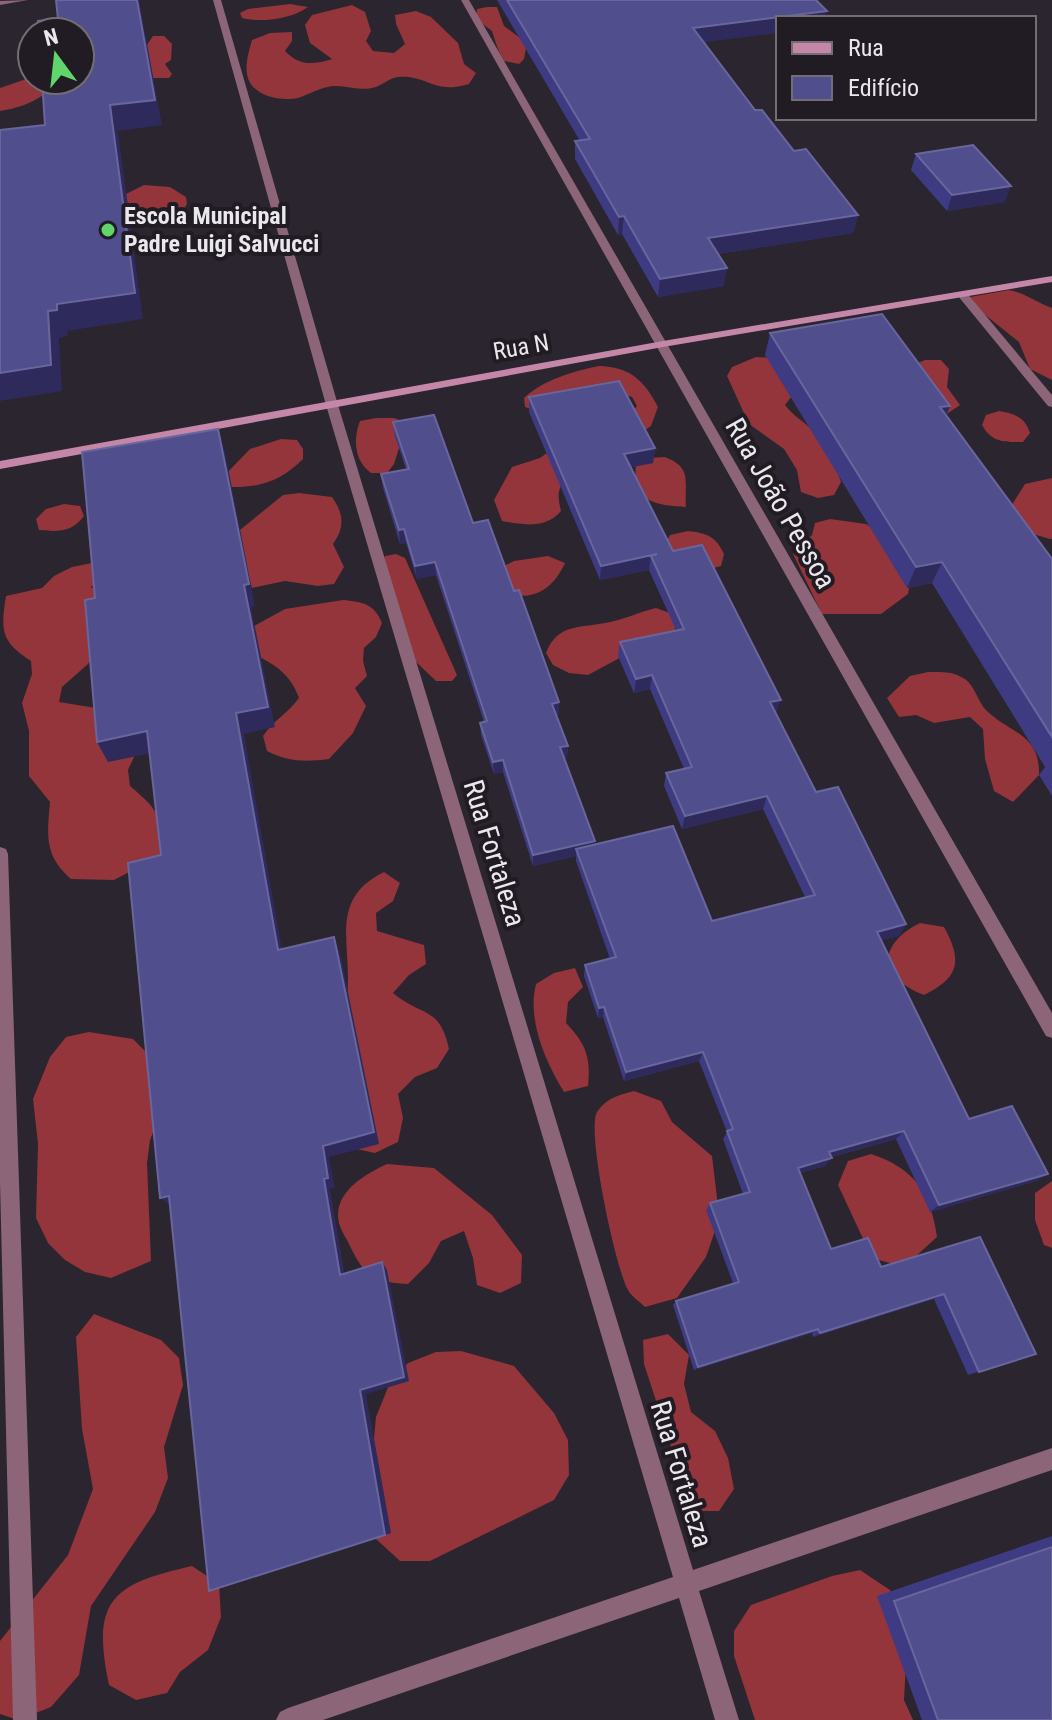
<svg xmlns="http://www.w3.org/2000/svg" width="1052" height="1720" font-family="'Roboto Condensed',sans-serif">
	<style>
		.forest { fill: #93353a }
		.lines { fill: none; stroke-linecap: round; stroke-linejoin: round }
		.street { fill: #8c6579; fill-rule: evenodd }
		.secondary { fill: #c587a8; fill-rule: evenodd }
		.wall { fill: #3e3b83 }
		.shaded-wall { fill: #2e2a5c }
		.building { fill: #514e8e; stroke: #69669d; stroke-width: 2 }
		.poi-dot { fill: #5fd56b; stroke: #211c24; stroke-width: 3 }
		.labels { text-anchor: middle; stroke-width: 8; stroke-linejoin: round; paint-order: stroke }
		.far-poi-label { font-size: 24px; font-weight: bold; fill: #ebe8ed; stroke: #211c24; text-anchor: start }
		.far-street-label { font-size: 24px; fill: #ebe8ed; stroke: #211c24 }
		.street-label { font-size: 28px; fill: #ebe8ed; stroke: #211c24 }
	</style>
	<rect width="100%" height="100%" fill="#2a252e"/>
	<path class="forest" d="M290,4L308,7C292,19 261,23 242,18L240,13L248,9Z
		M352,5L365,12L371,31L366,41L373,51L394,53L405,44L396,24L395,15L416,11L431,17L458,43L464,64L476,73L469,84C433,95 429,75 398,77C390,78 384,84 376,87C360,92 348,85 333,86C321,87 310,94 298,98C289,100 276,99 268,96C240,86 245,64 252,40L270,33L292,32V41L285,51C299,66 313,65 332,59L310,43L305,25L312,15Z
		M487,7H497L504,26L527,43L524,59L519,64L504,61C498,51 496,43 492,31L476,19L477,9Z
		M153,36H164L172,44L171,60L165,64L172,74L169,78H149L146,46Z
		M32,77V80H57C46,99 21,108 0,111V88Z
		M144,185L170,187L186,197L187,204L178,218L146,219L125,214L124,195Z
		M1009,290C1023,292 1038,303 1052,308V380L1030,369L1019,342L979,310L970,297Z
		M756,357L773,358L798,388L785,405C793,416 804,421 813,431C827,446 835,464 841,482L834,495L818,498L801,492L797,470L784,449L749,424L727,376L732,367Z
		M925,360H941L949,369L947,387L960,405L941,418L913,365Z
		M599,366C630,367 644,380 658,407L651,426L641,433L621,423L637,406L632,397C596,386 560,421 525,407L524,398C543,380 574,371 599,366Z
		M999,411C1015,414 1025,417 1030,433L1023,442C1004,442 992,443 982,425L986,415Z
		M376,418H394L407,423L394,464L387,473H371C354,461 353,439 360,421Z
		M281,439L297,440L303,449V459C281,481 260,488 229,487L222,478L250,449Z
		M551,450L570,475C557,487 557,494 561,511C546,529 523,525 502,521L494,500L512,467L540,458Z
		M665,457C693,468 684,481 686,507C655,505 632,503 636,464L648,458Z
		M1052,478V539H1050L1033,534L1011,514L1013,503L1025,484Z
		M299,493L332,497C344,514 345,527 333,544L344,567L334,584L318,586L285,581L252,588L235,534L283,495Z
		M64,504L80,506L84,516C72,532 59,532 39,530L36,519L46,509Z
		M830,519L866,524L880,533L910,581L908,594L881,614H822L793,554L812,535L815,523Z
		M688,531C706,533 716,536 724,554L721,566L699,572L664,546L670,535Z
		M396,554L405,558L457,675L452,681H436L413,659L383,564L385,556Z
		M548,556L565,563C553,589 534,602 505,593L500,568L514,561Z
		M107,560L118,577L90,587L104,590L115,623L88,664L62,687L59,702L96,708L135,755L128,770L130,786C162,813 160,815 160,856L114,880L71,879C44,855 47,836 50,802L29,776V731L22,703L32,674L31,661C2,642 0,632 6,596L42,588L54,576L72,567Z
		M343,600C362,602 374,603 382,623L376,637L364,648L363,661L367,676L355,688L366,706L353,733L329,759C306,762 288,762 267,751L263,736C273,721 288,713 299,698C290,672 270,661 246,651L252,627L285,609Z
		M656,608L673,614L677,641L627,654L588,675L569,673L553,665L546,653C557,624 579,628 605,623C623,620 639,612 656,608Z
		M928,672C942,672 953,671 965,679C975,686 978,702 986,710C1010,734 1040,733 1039,775L1013,802L994,791L985,759L983,729L970,717L934,723L916,715L899,717L887,698L910,676Z
		M384,872L400,883L393,901L376,913L377,931L424,945L426,964L409,975L393,993C422,1017 440,1006 449,1049L437,1068L415,1077L398,1094L403,1118L398,1142L375,1153L352,1148L347,996C353,946 327,900 384,872Z
		M920,923L944,927C963,961 959,978 924,995C879,978 876,945 920,923Z
		M575,968L583,987L568,1002L566,1023C586,1044 591,1057 588,1086L564,1092C545,1061 527,1020 536,984L554,973Z
		M89,1032L133,1039L148,1054L159,1117L150,1140L147,1163L151,1261L111,1278L85,1272L65,1260L48,1243L36,1218L38,1144L33,1099L50,1057L66,1037Z
		M634,1091L661,1101L672,1122L712,1156L718,1206L715,1231L706,1257L677,1298L645,1307C640,1302 631,1296 628,1290C616,1270 586,1131 597,1112C606,1098 619,1095 634,1091Z
		M871,1154C914,1168 931,1193 937,1237L904,1267L872,1258L838,1185L848,1161Z
		M387,1164L434,1168L492,1215L522,1255L521,1283L500,1293L477,1285L473,1258L464,1231L441,1241L429,1263L408,1284C373,1282 365,1277 350,1246C347,1239 341,1231 339,1223C332,1193 365,1174 387,1164Z
		M1052,1181V1248L1044,1245L1035,1220V1193Z
		M94,1314L161,1340L179,1358L183,1385L164,1447L168,1478L155,1512L91,1606L79,1675L51,1707L18,1720L0,1714V1641L68,1555L93,1489L82,1429L76,1337Z
		M668,1334L689,1355L684,1384L691,1412L715,1431L728,1458L734,1489L719,1511H692L644,1364L643,1340Z
		M461,1351L514,1366L554,1413L568,1440L569,1475L554,1500L430,1561H400L376,1539L381,1506L373,1448L376,1417L389,1385L408,1363L436,1352Z
		M192,1566L219,1584L221,1617L208,1650L180,1672L167,1693L136,1700L109,1685C91,1600 112,1584 192,1566Z
		M860,1570L890,1590L906,1663L904,1700L913,1720H755L734,1656V1631L751,1605L832,1576Z"/>
	<g class="lines">
		<path class="street" d="M28,0L0,5V1Z
			M213,0H221L338,405L693,1570L1052,1448V1470L699,1591L739,1720H715L679,1598L323,1720H276L280,1712L288,1708L673,1577L326,405Z
			M461,0H469L1052,1013V1038L1046,1036Z
			M958,292H966L1052,395V407L1048,406L958,296Z
			M0,847L6,849L8,854L37,1720H13L0,1182Z"/>
		<path class="secondary" d="M1052,276V282L663,347L0,469V461L663,341Z"/>
	</g>
	<path class="wall" d="M497,0H816L704,43L755,110L858,215L853,233L718,254L724,286L658,297L622,234L618,235L575,159V141H580Z
		M916,154L1005,202L947,211L911,170Z
		M770,333L950,406L946,415L1052,559V796L1039,775L1045,767L932,583L907,588L765,355Z
		M529,397L655,448L653,463L631,467L673,551L776,713L816,792L906,924L899,936L881,940L969,1119L1048,1174L1036,1181L930,1212L896,1139L831,1157L825,1166L800,1173L831,1249L881,1267L980,1237L1036,1354L968,1375L934,1299L813,1337L812,1333L694,1370L673,1305L676,1301L733,1283L706,1210L710,1203L743,1194L723,1139L727,1132L699,1061L624,1081L603,1017L598,1018L584,976L585,965L610,959L576,861V856L533,866L503,772L494,774L481,735L480,723L484,722L436,575L417,579L406,543L400,544L383,488L381,474L406,469L395,436L393,422L473,523L514,591L559,702V714L556,715L568,746L567,757L564,758L595,845L712,921L805,897L763,809L682,829L664,786L666,773L684,769L650,689L634,693L618,656L620,642L676,630L649,570L600,580L529,412Z
		M1052,1536V1720H922L877,1596Z"/>
	<path class="shaded-wall" d="M137,0H139L162,125L118,131L143,319L67,331L68,336L59,338L62,391L0,401V373L48,311L57,304Z
		M827,11L825,18H778V33L691,44L693,28Z
		M1011,186L1005,202L947,211L952,195Z
		M858,215L853,233L705,256L708,238Z
		M624,216L622,234L618,235L619,217Z
		M727,268L724,286L658,297L660,279Z
		M950,406L941,428L940,407Z
		M218,429L225,452L255,606L251,607L275,727L244,734L285,967L278,950L236,713Z
		M655,448L653,463L622,469L624,454Z
		M404,529L406,543L400,544L399,530Z
		M651,556L649,570L600,580L601,566Z
		M435,562L436,575L417,579L415,566Z
		M942,562L932,583L907,588L916,567Z
		M652,675L650,689L634,693L636,679Z
		M781,700L776,713L765,716L770,702Z
		M559,702V714L552,716V704Z
		M147,731L157,752L108,762L97,742Z
		M568,746L567,757L560,759V747Z
		M503,760V772L494,774L493,762Z
		M767,796L763,809L682,829L685,816Z
		M595,841L594,852L576,849V856L533,866V855Z
		M906,924L899,936L870,943L877,932Z
		M334,937L340,953L379,1144L329,1157L335,1188L330,1189L346,1282L340,1275L324,1179L323,1146Z
		M604,1007L603,1017L598,1018L599,1008Z
		M703,1052L699,1061L624,1081L626,1072Z
		M904,1131L896,1139L822,1159L829,1152Z
		M832,1158L825,1166L792,1175L798,1168Z
		M1048,1174L1036,1181L930,1212L939,1205Z
		M169,1196L173,1208L160,1198Z
		M382,1262L387,1270L409,1381L366,1394L391,1533L209,1591Z
		M944,1294L934,1299L813,1337L820,1333Z
		M818,1329L812,1333L694,1370L698,1367Z"/>
	<path class="building" d="M56,0H137L155,100L110,105L135,293L57,304V310L48,311L51,365L0,373V130L45,125L42,80H80V32H38V21L58,19Z
		M507,0H816L827,11L693,28L755,110H762L794,151L806,149L858,215L708,238L727,268L660,279L624,216L619,217L575,141L590,139Z
		M973,145L1011,186L952,195L916,154Z
		M882,314L950,406L940,407L1052,559V737L942,562L916,567L770,333Z
		M619,381L655,448L624,454L673,551L702,545L781,700L770,702L816,792L838,787L906,924L877,932L969,1119L1012,1106L1048,1174L939,1205L904,1131L829,1152L832,1158L798,1168L831,1249L868,1238L881,1267L980,1237L1036,1354L979,1372L944,1294L820,1333L818,1329L698,1367L676,1301L739,1282L710,1203L750,1192L727,1131L733,1129L703,1052L626,1072L604,1007L599,1008L585,965L616,957L576,849L673,826L712,921L815,895L767,796L685,816L666,773L692,767L652,675L636,679L620,642L684,629L651,556L657,554L601,566L529,397Z
		M434,415L473,523L488,520L514,591L519,590L559,702L552,704L568,746L560,747L595,841L533,855L503,760L493,762L480,723L487,721L435,562L415,566L404,529L399,530L381,474L409,469L393,422Z
		M218,429L249,584L244,585L268,707L236,713L278,950L334,937L374,1132L323,1146L328,1178L324,1179L340,1275L382,1262L404,1377L360,1390L385,1535L209,1591L169,1196L160,1198L128,863L161,855L147,731L97,742L85,600L95,598L82,452Z
		M1052,1547V1720H938L894,1601Z"/>
	<circle class="poi-dot" cx="108" cy="230" r="8"/>
	<g class="labels">
		<g class="far-poi-label">
			<text x="124" y="224">Escola Municipal<tspan x="124" dy="28">Padre Luigi Salvucci</tspan></text>
		</g>
		<g class="far-street-label">
			<text transform="translate(521 347) rotate(-10)" y="8">Rua N</text>
		</g>
		<g class="street-label">
			<text transform="translate(781 503) rotate(60)" y="10">Rua João Pessoa</text>
			<text transform="translate(495 853) rotate(73)" y="10">Rua Fortaleza</text>
			<text transform="translate(682 1474) rotate(73)" y="10">Rua Fortaleza</text>
		</g>
	</g>
	<rect x="776" y="16" width="260" height="104" fill="#211c24" stroke="#726e74" stroke-width="2"/>
	<rect x="792" y="42" width="40" height="12" fill="#c587a8" stroke="#726e74" stroke-width="2"/>
	<text x="848" y="56" font-size="24" fill="#ebe8ed">Rua</text>
	<rect x="792" y="76" width="40" height="24" fill="#514e8e" stroke="#726e74" stroke-width="2"/>
	<text x="848" y="96" font-size="24" fill="#ebe8ed">Edifício</text>
	<g transform="translate(56 56) rotate(345)"><circle r="38" fill="#211c24" stroke="#726e74" stroke-width="2"/>
	<path d="M0-6L14 30L0 20L-14 30Z" fill="#5fd56b"/>
	<text y="-12" font-size="22" font-weight="bold" text-anchor="middle" fill="#ebe8ed">N</text>
	</g>
</svg>
